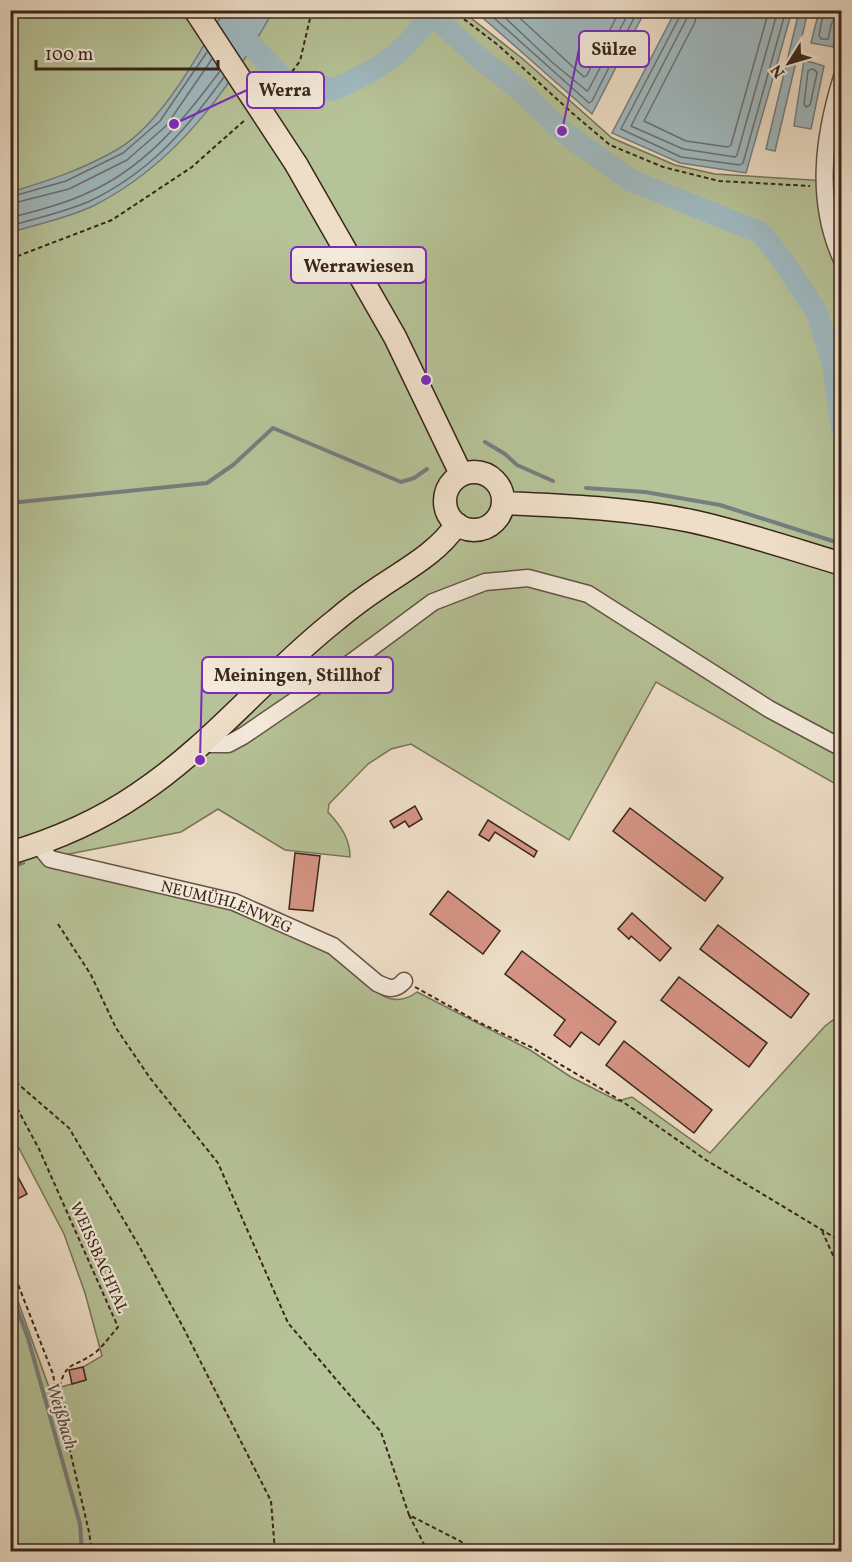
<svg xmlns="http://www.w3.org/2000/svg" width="852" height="1562" font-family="Vollkorn,serif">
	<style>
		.green { fill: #b6c297; stroke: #787458; stroke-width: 1.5 }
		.water { fill: #9fb9c0; stroke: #767e7e; stroke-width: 1.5 }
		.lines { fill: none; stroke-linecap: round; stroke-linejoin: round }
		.shore { stroke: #6c706d; stroke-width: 1.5 }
		.stream { stroke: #767e7e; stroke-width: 4 }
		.river { stroke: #9fb9c0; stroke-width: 22 }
		.building { fill: #d69485; stroke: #39261a; stroke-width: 1.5 }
		.minor-casing { stroke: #665445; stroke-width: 19 }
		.major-casing { stroke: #39261a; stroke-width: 25 }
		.path { stroke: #39261a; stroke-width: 2; stroke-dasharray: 4.5 3; stroke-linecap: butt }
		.minor { stroke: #f4eadb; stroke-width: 16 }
		.major { stroke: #eedec7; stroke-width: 22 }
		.major-bridge-casing { stroke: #39261a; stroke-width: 25; stroke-linecap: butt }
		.major-bridge { stroke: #eedec7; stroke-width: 22 }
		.labels { text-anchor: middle; stroke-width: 4.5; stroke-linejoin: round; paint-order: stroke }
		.street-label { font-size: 16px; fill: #39261a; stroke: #f4eadb }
		.water-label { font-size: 18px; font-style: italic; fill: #524b44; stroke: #f4eadb }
		.leader { fill: none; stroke: #7b2cbf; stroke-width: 2 }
		.callout-dot { fill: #7b2cbf; stroke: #f4eadb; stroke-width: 2 }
		.callout { fill: #f4eadb; stroke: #7b2cbf; stroke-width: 2 }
		.callout-label { font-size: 18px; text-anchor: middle; font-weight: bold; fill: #39261a }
	</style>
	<rect width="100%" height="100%" fill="#eedec7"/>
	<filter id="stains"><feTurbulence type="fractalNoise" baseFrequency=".00333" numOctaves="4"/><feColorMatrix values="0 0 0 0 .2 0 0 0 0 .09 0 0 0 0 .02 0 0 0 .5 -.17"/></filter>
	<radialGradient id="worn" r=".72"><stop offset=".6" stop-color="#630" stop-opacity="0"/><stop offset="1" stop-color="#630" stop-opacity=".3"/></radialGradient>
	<path class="green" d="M11,11H462L523,59L612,138L675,165L715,174L827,181L841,90V787L656,682L569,840L411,744L391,749L368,764L329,804L328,812C340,825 350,838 350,857L285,850L218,809L181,832L64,855C153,882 244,906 328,948C355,962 380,1020 417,992L530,1050L571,1077L618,1101L632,1097L710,1153L825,1026L841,1014V1551H11L10,1279L50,1390L86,1380L83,1367L102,1356L85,1293L64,1234L11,1133V869L25,863L11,865Z"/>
	<path class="water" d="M676,10L792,11L746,173L680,163L612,133Z
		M224,11H273C230,89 175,165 93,206C68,218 38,224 11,232V192C48,181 84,169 118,149C162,123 198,55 224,11Z
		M475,11H645L592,114Z
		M799,11H808L775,151L766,149Z
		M819,11H841L833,47L811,43Z
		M804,60L824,66L811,129L794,126Z"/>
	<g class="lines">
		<path class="shore" d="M485,10L589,103L592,101L638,10
			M497,10L553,63L587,91L589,89L630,10
			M511,10L584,77L587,75L620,10
			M680,10V16L621,129L681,157L740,165L743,163L786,10
			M688,10L687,18L631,126L683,149L735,157L737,155L778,10
			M697,10L695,22L644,121L686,141L728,147L731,145L769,10
			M824,10L819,35L821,39H828C831,29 830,16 842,15
			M811,69L815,70L817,73L810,105L806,107L804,104L808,71Z
			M10,197L66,181L123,153L160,121L207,52
			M10,204L69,189L127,160L166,126L212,59
			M10,218C35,211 62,205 85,194C144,169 183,121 220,71
			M10,226C37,218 65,212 90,201C149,173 187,129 224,77"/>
		<path class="stream" d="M485,442L505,454L517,465L553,481
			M586,488L645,492L720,505L842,544
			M10,503L207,483L233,465L273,428L401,482L414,478L427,469
			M10,1290L28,1338L80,1524L82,1552"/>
		<path class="river" d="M238,32L292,87L305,92L320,86L333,90C373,72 409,52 431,13L478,57L519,89L562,131L630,180L761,233L786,265L817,313L833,364L842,430"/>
	</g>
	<path class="building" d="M415,806L422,819L409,827L405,821L394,828L390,821Z
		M630,808L723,878L705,901L613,831Z
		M488,820L537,851L534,857L495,832L489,841L479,835Z
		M295,853L320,856L313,911L289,909Z
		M448,891L500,931L483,954L430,914Z
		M632,913L671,948L660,961L631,936L629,939L618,929Z
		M718,925L809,994L791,1018L700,949Z
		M522,951L616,1022L599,1045L581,1032L570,1047L554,1035L565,1020L505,974Z
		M679,977L767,1043L749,1067L661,1000Z
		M624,1041L712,1110L694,1133L606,1065Z
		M10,1162L27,1194L10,1203Z
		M83,1367L86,1380L72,1384L69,1370Z"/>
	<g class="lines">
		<g class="minor-casing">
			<g id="minor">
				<path d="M842,77C823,138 815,201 842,260"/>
				<path d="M200,744H228L243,736L356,659L433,602L485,582L528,578L588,594L769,709L842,748"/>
				<path id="s1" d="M37,843L50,859L234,902L333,946L377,983C389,989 395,991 404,981"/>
			</g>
		</g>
		<g class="major-casing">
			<path id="major" d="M296,164L395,337L461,474
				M445 501a29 29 0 1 1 58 0a29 29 0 1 1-58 0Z
				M504,503C566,506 630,508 691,521C742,532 792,549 842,564
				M10,853C54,840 100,820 138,794C212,745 267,674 336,620C350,608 365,597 380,587C408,568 437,553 457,524"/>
		</g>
		<path class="path" d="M452,10L498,45L571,112L610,145L663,167L719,181L810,186
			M271,93L291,73L300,61L312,10
			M10,259L112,220L192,167L246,119
			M58,924L91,975L116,1028L150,1078L218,1163L288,1323L381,1432L409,1515L460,1541L475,1552
			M415,987L478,1022L531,1047L600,1088L626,1104L706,1160L842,1242
			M10,1077L69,1128L138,1244L184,1329L271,1501L275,1552
			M10,1095L39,1149L118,1327C111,1335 104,1345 96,1352C70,1371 67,1357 57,1395L89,1532L92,1552
			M822,1231L842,1275
			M10,1264L53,1374L56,1392
			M409,1515L428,1552"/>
		<use href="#minor" class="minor"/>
		<use href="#major" class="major"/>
		<g class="major-bridge-casing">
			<path id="major-bridge" d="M195,10L296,164"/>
		</g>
		<use href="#major-bridge" class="major-bridge"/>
	</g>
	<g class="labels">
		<g class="street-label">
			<text dy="6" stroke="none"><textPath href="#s1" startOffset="204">NEUMÜHLENWEG</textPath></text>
			<text transform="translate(100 1257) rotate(66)" y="6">WEISSBACHTAL</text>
		</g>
		<g class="water-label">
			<text transform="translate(62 1416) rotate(73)" y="6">Weißbach</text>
		</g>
	</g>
	<path class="leader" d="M562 131L579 49M174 124L247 90M426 380L426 265M200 760L202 675"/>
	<g class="callout-dot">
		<circle cx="562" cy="131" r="6"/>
		<circle cx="174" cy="124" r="6"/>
		<circle cx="426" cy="380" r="6"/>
		<circle cx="200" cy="760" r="6"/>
	</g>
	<g class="callout">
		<rect x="579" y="31" width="70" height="36" rx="6"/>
		<rect x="247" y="72" width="77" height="36" rx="6"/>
		<rect x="291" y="247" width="135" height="36" rx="6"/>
		<rect x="202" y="657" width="191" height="36" rx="6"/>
	</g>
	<g class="callout-label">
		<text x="614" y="55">Sülze</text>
		<text x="285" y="96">Werra</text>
		<text x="359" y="272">Werrawiesen</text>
		<text x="297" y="681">Meiningen, Stillhof</text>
	</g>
	<rect width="852" height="1562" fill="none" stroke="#eedec7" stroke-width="36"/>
	<rect x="12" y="12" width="828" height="1538" fill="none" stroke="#39261a" stroke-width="3"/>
	<rect x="18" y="18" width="816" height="1526" fill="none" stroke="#39261a" stroke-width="1.5"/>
	<g transform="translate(789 63) rotate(233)" stroke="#f4eadb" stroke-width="4.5" paint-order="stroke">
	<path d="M0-4.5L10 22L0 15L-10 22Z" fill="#39261a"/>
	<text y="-9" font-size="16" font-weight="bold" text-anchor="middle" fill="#39261a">N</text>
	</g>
	<path d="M36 60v9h182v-9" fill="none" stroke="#39261a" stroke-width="3"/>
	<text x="45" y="60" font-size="18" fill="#39261a" stroke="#f4eadb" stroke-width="4.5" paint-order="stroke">100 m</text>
	<rect width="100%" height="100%" filter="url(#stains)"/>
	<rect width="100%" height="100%" fill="url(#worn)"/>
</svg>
